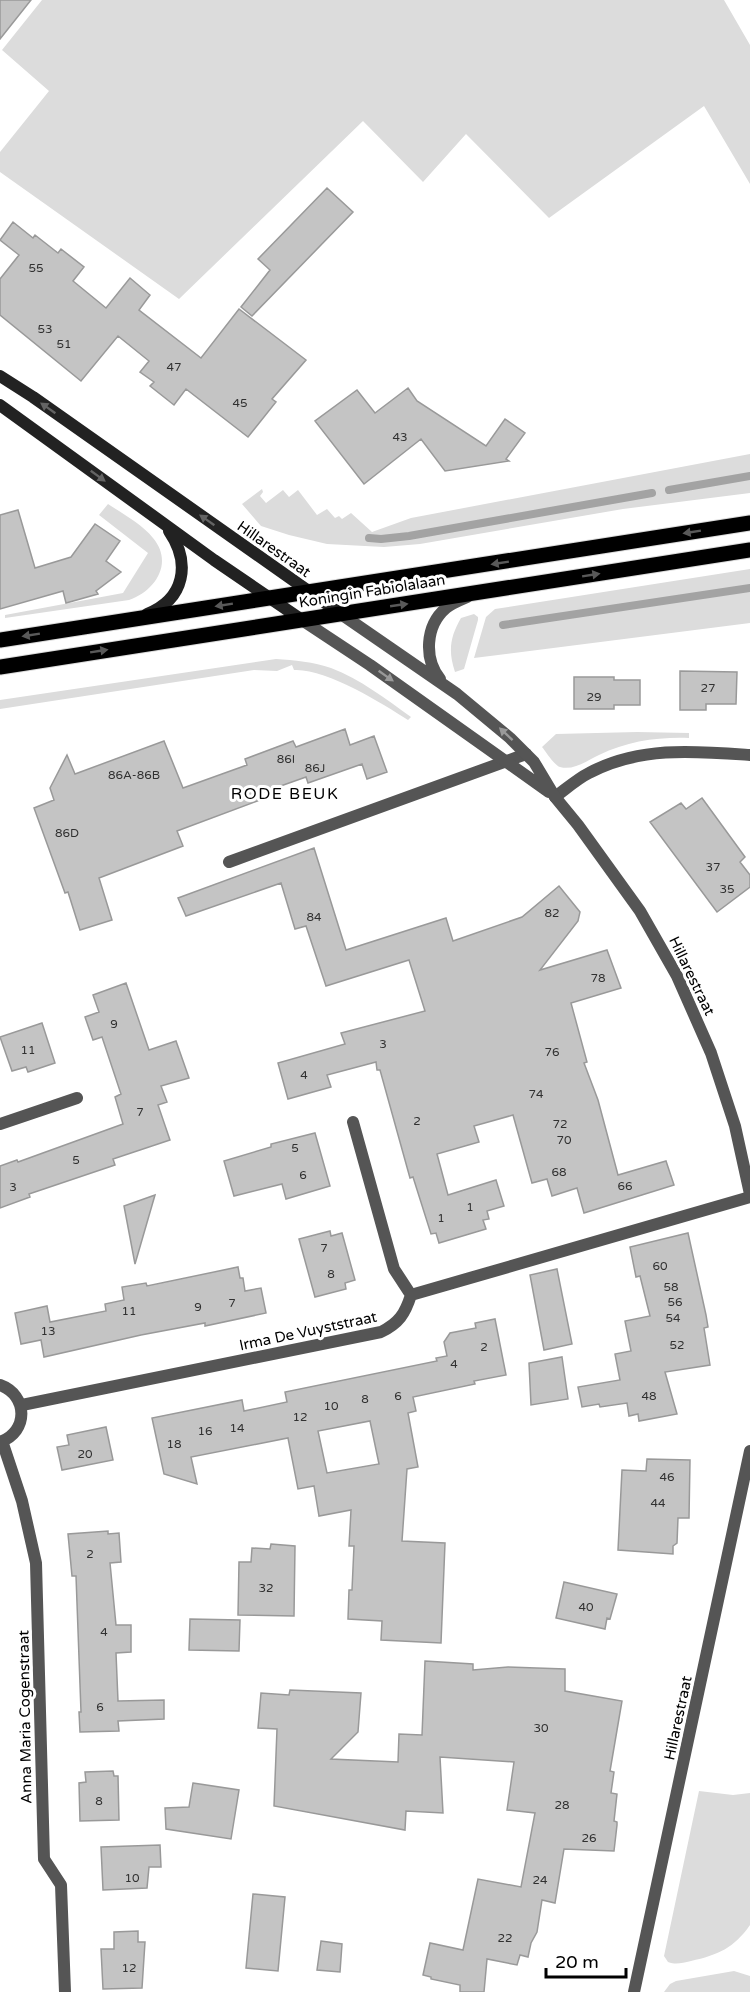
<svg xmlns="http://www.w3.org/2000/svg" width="750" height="1992" font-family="'Varela Round',sans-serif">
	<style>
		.green { fill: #dcdcdc }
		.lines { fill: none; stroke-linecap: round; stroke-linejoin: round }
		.stream { stroke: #a3a3a3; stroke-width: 8 }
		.building { fill: #c4c4c4; stroke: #999; stroke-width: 1.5; fill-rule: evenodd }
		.primary-casing { stroke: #dbdbdb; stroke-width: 17 }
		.minor { stroke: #555; stroke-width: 12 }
		.tertiary { stroke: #555; stroke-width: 12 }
		.secondary { stroke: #222; stroke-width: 12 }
		.primary { stroke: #000; stroke-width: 15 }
		.oneway { fill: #646464 }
		.oneway2 { fill: #595959 }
		.oneway3 { fill: #999 }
		.labels { text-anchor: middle; stroke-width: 6; stroke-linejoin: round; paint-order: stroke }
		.number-label { font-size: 12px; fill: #313131 }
		.street-label { font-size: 15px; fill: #000; stroke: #fff }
		.neighbourhood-label { font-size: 16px; letter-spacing: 1.5px; fill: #000; stroke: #fff }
	</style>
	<rect width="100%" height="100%" fill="#fff"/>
	<path class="green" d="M42,0H724L750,45V184L704,106L549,218L466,134L423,182L363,121L179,299L0,172V152L49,91L2,50Z
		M750,454V493L623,509L420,544L384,547L327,544L289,535L261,526L242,504L262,489L263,492L260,496L266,503L283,490L289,497L298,490L317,515L327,509L335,518L339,516L342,519L351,513L372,532L411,518Z
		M108,504C123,514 142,524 153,538C174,563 155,591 129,600L5,618V615L123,593L148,553L99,515Z
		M750,569V623L474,658L486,617L495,609Z
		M474,614L478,617V620L464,669L455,672C448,651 450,637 461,618Z
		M276,659C294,660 314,662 331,668C360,679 386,699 411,717L408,720C382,703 325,668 294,670L292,665L277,671L254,670L0,709V700Z
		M637,732L689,733V738C658,737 628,741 599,755C588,760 574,771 560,767C555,766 546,752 542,747L556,734Z
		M699,1791L733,1795L750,1793V1925C734,1948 718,1955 691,1961C682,1963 676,1965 668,1962L664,1956Z
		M734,1971L750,1976V1992H664L670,1984L676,1981Z"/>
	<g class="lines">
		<path class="stream" d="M669,490L750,476
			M369,538L381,539L409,536L652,493
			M503,625L750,588"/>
	</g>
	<path class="building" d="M0,0H31L0,39Z
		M327,188L353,212L252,316L241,307L270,270L258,259Z
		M13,222L33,238L35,235L58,253L61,249L84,267L73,281L106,308L130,278L150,295L139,310L201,358L239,309L306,360L272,399L276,402L248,437L186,389L174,405L150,386L154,382L140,372L149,361L118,336L81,381L0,315V279L19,255L0,240Z
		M408,388L417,401L486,446L505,419L525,433L506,459L509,461L445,471L421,439L364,484L315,421L357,390L375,413Z
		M18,510L35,568L71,557L95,524L120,541L106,561L121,572L96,591L98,594L66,603L63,591L0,609V515Z
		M680,671L737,672L736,704H706V710H680Z
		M574,677H614V680H640V705H614V709H574Z
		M345,729L350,745L374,736L387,772L367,779L362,764L308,783L306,777L258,794L260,800L177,831L183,846L99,878L112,920L80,930L68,892L65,893L34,808L54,800L50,788L67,755L75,774L164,741L183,788L247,765L245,759L293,741L296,747Z
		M702,798L745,857L740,862L750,875V887L717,912L650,822L681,803L686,809Z
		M314,848L346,950L446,918L453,941L522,917L559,886L580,912L578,921L540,970L607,950L621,988L571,1003L587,1062L584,1063L598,1100L618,1175L666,1161L674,1185L584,1213L577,1188L552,1196L547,1179L532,1183L513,1115L474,1126L479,1142L437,1154L448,1195L496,1180L504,1206L487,1211L489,1219L483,1220L486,1229L439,1243L436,1233L431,1234L413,1177L410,1178L380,1070H377L376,1062L327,1075L331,1087L288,1099L278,1063L345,1044L341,1033L425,1011L409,960L326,986L306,926L295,929L281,883L186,916L178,898Z
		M126,983L149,1050L176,1041L189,1078L161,1086L167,1102L158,1105L170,1140L113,1159L115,1165L29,1194L30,1197L0,1208V1166L17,1160L18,1162L123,1124L115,1097L121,1094L102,1037L93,1040L85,1017L99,1012L93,995Z
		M42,1023L55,1063L28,1072L26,1067L12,1071L0,1037Z
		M315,1133L330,1186L286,1199L282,1184L234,1196L224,1161L271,1147V1144Z
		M155,1195L135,1264L124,1206Z
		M330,1231L331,1236L342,1233L355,1280L345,1283L346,1289L315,1297L299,1239Z
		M688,1233L706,1315L708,1327L704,1328L710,1365L665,1372L677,1414L639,1421L638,1414L629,1416L627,1403L600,1407L599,1404L582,1407L578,1387L620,1380L615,1354L631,1351L625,1321L650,1316L640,1276L636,1277L630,1247Z
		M238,1267L240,1278H243L245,1291L261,1288L266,1313L205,1326V1323L141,1335L44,1357L41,1340L21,1344L15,1313L47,1306L50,1322L106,1311L105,1304L124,1300L122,1287L146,1283L147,1286Z
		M557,1269L572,1344L544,1350L530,1275Z
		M495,1319L506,1375L474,1381L475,1384L413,1397L416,1411L408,1413L418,1467L407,1469L402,1541L445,1543L441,1643L381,1640L382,1621L348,1619L349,1590H352L354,1546H349L351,1510L319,1516L314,1486L298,1489L288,1438L191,1457L197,1484L164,1474L152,1418L242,1400L244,1411L287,1402L285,1392L437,1361L436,1358L447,1356L444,1342L450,1333L476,1328L475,1323ZM370,1421L379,1464L327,1473L318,1431Z
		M562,1357L568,1399L531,1405L529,1363Z
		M106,1427L113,1460L62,1470L57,1447L69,1445L67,1435Z
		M647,1459L690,1460L689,1518H678L677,1543L673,1546V1554L618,1550L622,1470L646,1471Z
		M108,1531V1534L119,1533L121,1562L110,1563L116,1625H131V1652L116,1653L118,1701L164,1700V1719L118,1721L119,1731L80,1732L79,1712H81L76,1576H72L68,1534Z
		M271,1544L295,1546L294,1616L238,1615L239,1562H251L252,1548L270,1549Z
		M564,1582L617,1594L610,1619L607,1618L605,1629L556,1618Z
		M190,1619L240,1620L239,1651L189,1650Z
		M425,1661L473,1664V1670L508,1667L565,1669V1691L622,1701L610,1771L614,1772L611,1793L617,1794L614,1821L617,1822V1825L614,1851L564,1849L555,1903L542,1900L537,1932L531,1943L528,1957L520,1955L517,1965L487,1959L484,1992H460V1985L431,1979V1977L423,1975L430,1943L463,1950L478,1879L521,1887L535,1813L507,1810L514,1762L440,1757L443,1813L406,1811L405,1830L274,1806L277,1729L258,1728L261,1693L289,1695L290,1690L361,1693L358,1732L331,1759L398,1762L399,1734L422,1735Z
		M113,1771L114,1776H118L119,1820L80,1821L79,1783L86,1782L85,1772Z
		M193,1783L239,1790L231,1839L166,1829L165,1808L189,1807Z
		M160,1845L161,1867H149L147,1888L103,1890L101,1847Z
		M253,1894L285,1897L278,1971L246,1968Z
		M138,1931V1942H145L142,1988L103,1989L101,1949H114V1932Z
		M321,1941L342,1944L340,1972L317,1970Z"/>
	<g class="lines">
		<g class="primary-casing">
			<path id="primary" d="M0,640L750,523
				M0,667L750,550"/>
		</g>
		<path class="minor" d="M555,797C566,789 577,779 589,773C640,746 695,751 750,755
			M229,862L526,754
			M353,1122L394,1269L411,1295
			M0,1124L77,1098
			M0,1385C28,1395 29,1432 0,1442
			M22,1405L381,1332C399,1323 405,1314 411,1295L750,1197
			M2,1441L22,1501L36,1563L44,1859L61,1885L65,1992"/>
		<path class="tertiary" d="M341,614L457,694L510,738L534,762L555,797L578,825L640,911L677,976L711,1053L735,1126L750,1194
			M302,620L370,665L549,792
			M440,679C424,659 425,626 446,608C452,603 460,600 467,597
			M634,1992L750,1451"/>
		<path class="secondary" d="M0,376L33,397L341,614
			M0,405L214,560L302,620
			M147,614C185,599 191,563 169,531"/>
		<use href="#primary" class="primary"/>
	</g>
	<defs><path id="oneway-solid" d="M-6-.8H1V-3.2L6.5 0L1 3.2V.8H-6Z" transform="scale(1.5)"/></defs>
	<g class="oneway">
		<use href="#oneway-solid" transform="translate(48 408) rotate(-145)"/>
		<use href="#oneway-solid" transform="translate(98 476) rotate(36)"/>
		<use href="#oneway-solid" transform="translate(207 520) rotate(-145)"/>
	</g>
	<g class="oneway2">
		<use href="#oneway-solid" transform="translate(692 532) rotate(171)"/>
		<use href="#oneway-solid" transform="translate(500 563) rotate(171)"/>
		<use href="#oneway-solid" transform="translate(591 575) rotate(-9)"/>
		<use href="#oneway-solid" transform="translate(224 605) rotate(171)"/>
		<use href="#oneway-solid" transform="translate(399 605) rotate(-8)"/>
		<use href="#oneway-solid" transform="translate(31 635) rotate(171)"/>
		<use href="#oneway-solid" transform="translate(99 651) rotate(-9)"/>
	</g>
	<g class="oneway3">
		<use href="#oneway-solid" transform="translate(386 676) rotate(35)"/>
		<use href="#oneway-solid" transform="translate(506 734) rotate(-137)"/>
	</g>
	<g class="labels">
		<g class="number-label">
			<text x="36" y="272">55</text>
			<text x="45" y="333">53</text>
			<text x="64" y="348">51</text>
			<text x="174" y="371">47</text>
			<text x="240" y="407">45</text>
			<text x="400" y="441">43</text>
			<text x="708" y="692">27</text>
			<text x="594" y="701">29</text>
			<text x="286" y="763">86I</text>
			<text x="315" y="772">86J</text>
			<text x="134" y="779">86A-86B</text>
			<text x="67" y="837">86D</text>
			<text x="713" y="871">37</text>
			<text x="727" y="893">35</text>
			<text x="552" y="917">82</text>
			<text x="314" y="921">84</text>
			<text x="598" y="982">78</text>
			<text x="114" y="1028">9</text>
			<text x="383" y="1048">3</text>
			<text x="28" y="1054">11</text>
			<text x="552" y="1056">76</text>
			<text x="304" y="1079">4</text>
			<text x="536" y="1098">74</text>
			<text x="140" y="1116">7</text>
			<text x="417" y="1125">2</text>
			<text x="560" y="1128">72</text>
			<text x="564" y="1144">70</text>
			<text x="295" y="1152">5</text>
			<text x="76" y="1164">5</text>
			<text x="559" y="1176">68</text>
			<text x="303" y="1179">6</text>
			<text x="625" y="1190">66</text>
			<text x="13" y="1191">3</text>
			<text x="470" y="1211">1</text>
			<text x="441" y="1222">1</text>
			<text x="324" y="1252">7</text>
			<text x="660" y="1270">60</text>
			<text x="331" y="1278">8</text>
			<text x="671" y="1291">58</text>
			<text x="675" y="1306">56</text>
			<text x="232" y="1307">7</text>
			<text x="198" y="1311">9</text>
			<text x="129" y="1315">11</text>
			<text x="673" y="1322">54</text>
			<text x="48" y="1335">13</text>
			<text x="677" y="1349">52</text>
			<text x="484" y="1351">2</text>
			<text x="454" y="1368">4</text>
			<text x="398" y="1400">6</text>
			<text x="649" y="1400">48</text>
			<text x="365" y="1403">8</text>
			<text x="331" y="1410">10</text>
			<text x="300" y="1421">12</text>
			<text x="237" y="1432">14</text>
			<text x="205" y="1435">16</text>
			<text x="174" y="1448">18</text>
			<text x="85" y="1458">20</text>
			<text x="667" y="1481">46</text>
			<text x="658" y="1507">44</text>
			<text x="90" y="1558">2</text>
			<text x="266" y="1592">32</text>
			<text x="586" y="1611">40</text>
			<text x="104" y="1636">4</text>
			<text x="100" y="1711">6</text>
			<text x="541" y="1732">30</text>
			<text x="99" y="1805">8</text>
			<text x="562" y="1809">28</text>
			<text x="589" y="1842">26</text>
			<text x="132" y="1882">10</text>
			<text x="540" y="1884">24</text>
			<text x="505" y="1942">22</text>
			<text x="129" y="1972">12</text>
		</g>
		<g class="street-label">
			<text transform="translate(274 549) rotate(35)" y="5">Hillarestraat</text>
			<text transform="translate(372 591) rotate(-9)" y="5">Koningin Fabiolalaan</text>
			<text transform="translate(692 976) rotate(64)" y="5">Hillarestraat</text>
			<text transform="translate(308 1331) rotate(-12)" y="5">Irma De Vuyststraat</text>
			<text transform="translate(25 1717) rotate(-91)" y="5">Anna Maria Cogenstraat</text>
			<text transform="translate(678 1718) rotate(-78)" y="5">Hillarestraat</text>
		</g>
		<g class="neighbourhood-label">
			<text x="285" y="799">RODE BEUK</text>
		</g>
	</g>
	<path d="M546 1968v9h80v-9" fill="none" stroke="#000000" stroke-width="3"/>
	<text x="555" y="1968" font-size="18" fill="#000000" stroke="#ffffff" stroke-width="4.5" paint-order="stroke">20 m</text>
</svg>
